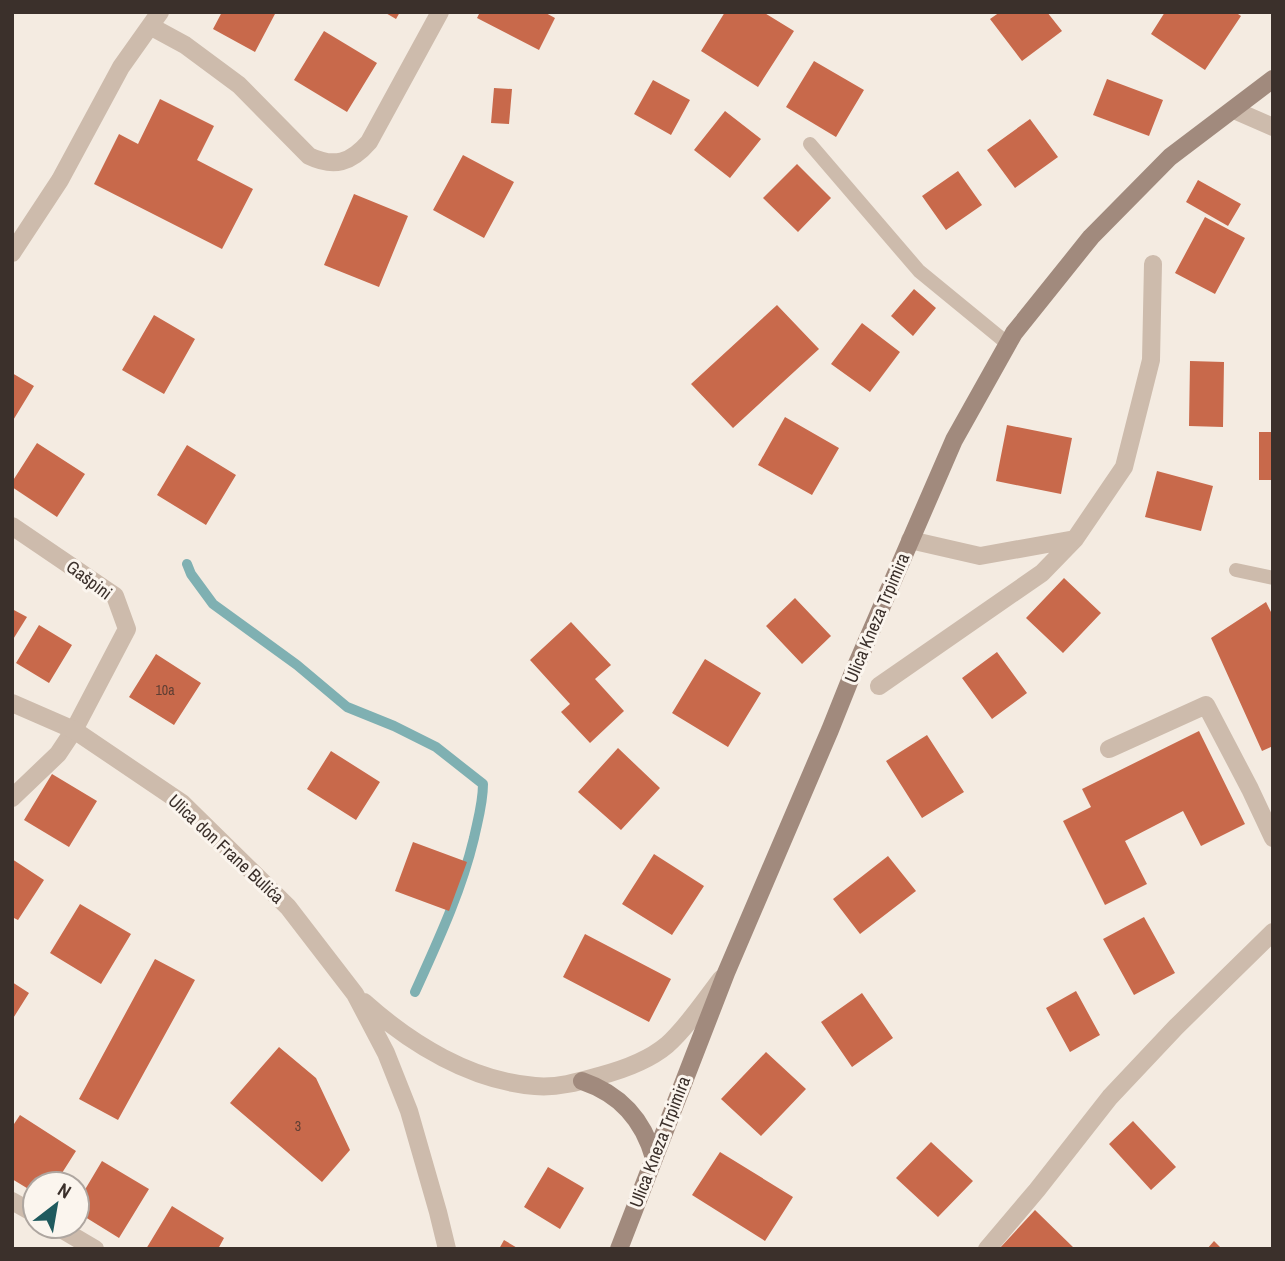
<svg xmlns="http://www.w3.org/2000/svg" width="1285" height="1261" font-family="'Archivo Narrow',sans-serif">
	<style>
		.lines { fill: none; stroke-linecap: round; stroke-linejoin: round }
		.stream { stroke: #7fb0b2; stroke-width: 10 }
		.building { fill: #c8694b }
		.service { stroke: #cdbbac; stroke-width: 14 }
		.minor { stroke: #cdbbac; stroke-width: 18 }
		.tertiary { stroke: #cdbbac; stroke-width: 18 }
		.secondary { stroke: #a18a7d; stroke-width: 18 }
		.labels { text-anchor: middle; stroke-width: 6; stroke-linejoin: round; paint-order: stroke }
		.number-label { font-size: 14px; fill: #5e3e33 }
		.street-label { font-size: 18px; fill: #3b302b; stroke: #fbf5ee }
	</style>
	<rect width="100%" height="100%" fill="#f4ebe1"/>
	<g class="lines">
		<path class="stream" d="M187,564L191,574L213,604L297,665L347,707L394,726L436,747L483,784C483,803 478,819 474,838C461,892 438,941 415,992"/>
	</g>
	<path class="building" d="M222,12H276L255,52L213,29Z
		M384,12H400L396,19Z
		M480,12H544L555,18L539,50L477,18Z
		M725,12H763L794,31L758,87L701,51Z
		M1000,12H1047L1062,31L1022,61L990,19Z
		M1165,12H1235L1241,16L1205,70L1151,34Z
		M324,31L377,63L347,112L294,80Z
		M814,61L864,90L836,137L786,107Z
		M1107,79L1163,100L1149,136L1093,115Z
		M653,80L690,100L671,135L634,114Z
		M494,88L512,89L509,124L491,123Z
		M160,99L214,126L197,160L253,189L222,249L94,184L119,134L138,144Z
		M725,111L761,139L730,178L694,150Z
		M1030,119L1058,157L1015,188L987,150Z
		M463,155L514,182L484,238L433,210Z
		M797,164L831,198L798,232L763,198Z
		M958,171L982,205L946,230L922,196Z
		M1198,180L1241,204L1228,226L1186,202Z
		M354,194L408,216L379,287L324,265Z
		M1205,217L1245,238L1215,294L1175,273Z
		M914,289L936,308L913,336L891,316Z
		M777,305L819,349L733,428L691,384Z
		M154,315L195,339L164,394L122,370Z
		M862,323L900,352L870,392L831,364Z
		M1190,361L1224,362L1223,427L1189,426Z
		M12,373L34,386L12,422Z
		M785,417L839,448L812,495L758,465Z
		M1007,425L1072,438L1061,494L996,481Z
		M1259,432H1273V480H1259Z
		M37,443L85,474L57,517L12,487V482Z
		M187,445L236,475L206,525L157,495Z
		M1157,471L1213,486L1201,531L1145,517Z
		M1064,578L1101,613L1063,653L1026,618Z
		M795,598L831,636L802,664L766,626Z
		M1266,602L1273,616V746L1262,751L1211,638Z
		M12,609L27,617L12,641Z
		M571,622L611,665L595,679L624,711L590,743L561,712L570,704L530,660Z
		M39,625L72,645L49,683L16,663Z
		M997,652L1027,693L992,719L962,678Z
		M156,654L201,683L174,725L129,697Z
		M705,659L761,693L728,747L672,713Z
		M1199,731L1245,824L1201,846L1183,811L1125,841L1147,884L1105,905L1063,821L1091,807L1082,789Z
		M927,735L964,792L922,818L886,761Z
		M618,748L660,788L621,830L578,792Z
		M331,751L380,782L356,820L307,789Z
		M52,774L97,801L69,847L24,820Z
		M413,842L467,862L449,911L395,891Z
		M654,854L704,886L672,935L622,904Z
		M888,856L916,891L860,934L833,899Z
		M12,859L44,880L18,920L12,917Z
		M80,904L131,934L101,984L50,953Z
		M1144,917L1175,973L1134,995L1103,939Z
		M585,934L671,979L649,1022L563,977Z
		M155,959L195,980L118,1120L79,1099Z
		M12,982L29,993L12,1020Z
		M1076,991L1100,1035L1070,1052L1046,1008Z
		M862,993L893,1038L852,1067L821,1022Z
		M279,1047L316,1078L350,1150L322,1182L230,1103Z
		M766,1052L806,1089L761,1136L721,1099Z
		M20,1115L76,1151L55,1184H35V1193L12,1179V1127Z
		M1133,1121L1176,1167L1151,1190L1109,1144Z
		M931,1142L973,1181L938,1217L896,1178Z
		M720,1152L793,1197L765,1241L692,1195Z
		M102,1161L149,1189L119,1238L77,1212V1203Z
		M548,1167L584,1188L560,1229L524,1207Z
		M172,1206L224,1238L218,1249H146Z
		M1035,1210L1075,1249H999Z
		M504,1240L519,1249H499Z
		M1214,1241L1222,1249H1207Z"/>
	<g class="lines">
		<path class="service" d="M810,144L919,271L1008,344
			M1236,570L1273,578"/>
		<path class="minor" d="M150,26L185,45L239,85L309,156C334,168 351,163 369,142L440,12
			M1234,110L1273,127
			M12,253L60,180L121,67L160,12
			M12,526L115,596L127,629L74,730L58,754L12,798
			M910,540L980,556L1075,539
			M879,686L1042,573L1075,539L1124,467L1151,360L1153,264
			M1109,749L1206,705L1250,789L1273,838
			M12,1201L35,1214
			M56,1226L95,1249
			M987,1249L1037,1190L1110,1097L1176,1027L1273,932"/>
		<path class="tertiary" d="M12,703L74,730L182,803L288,907L355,994L386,1053L409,1111L438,1212L447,1249
			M364,1002C411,1044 471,1081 535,1086C557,1088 578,1082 599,1076C622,1070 648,1061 667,1045C688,1026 704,1001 721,979"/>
		<path class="secondary" d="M582,1081C620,1094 643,1119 654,1158
			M619,1249L726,973L830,730L852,675L954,440L1014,333L1091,237L1170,157L1273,79"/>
	</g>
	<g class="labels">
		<g class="number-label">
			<text x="165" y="695">10a</text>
			<text x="298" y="1131">3</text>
		</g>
		<g class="street-label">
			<text transform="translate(89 580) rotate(37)" y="6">Gašpini</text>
			<text transform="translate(877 618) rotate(-67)" y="6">Ulica Kneza Trpimira</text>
			<text transform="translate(226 849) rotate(43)" y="6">Ulica don Frane Bulića</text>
			<text transform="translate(660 1142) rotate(-69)" y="6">Ulica Kneza Trpimira</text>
		</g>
	</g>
	<rect width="1285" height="1261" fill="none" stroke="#3b302b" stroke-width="28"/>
	<g transform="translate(56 1205) rotate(31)"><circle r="33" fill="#fbf5ee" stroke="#aea6a0" stroke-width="2"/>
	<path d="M0-5L12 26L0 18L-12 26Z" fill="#1f5a5e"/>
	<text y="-10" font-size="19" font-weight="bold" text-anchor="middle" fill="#3b302b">N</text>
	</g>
</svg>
